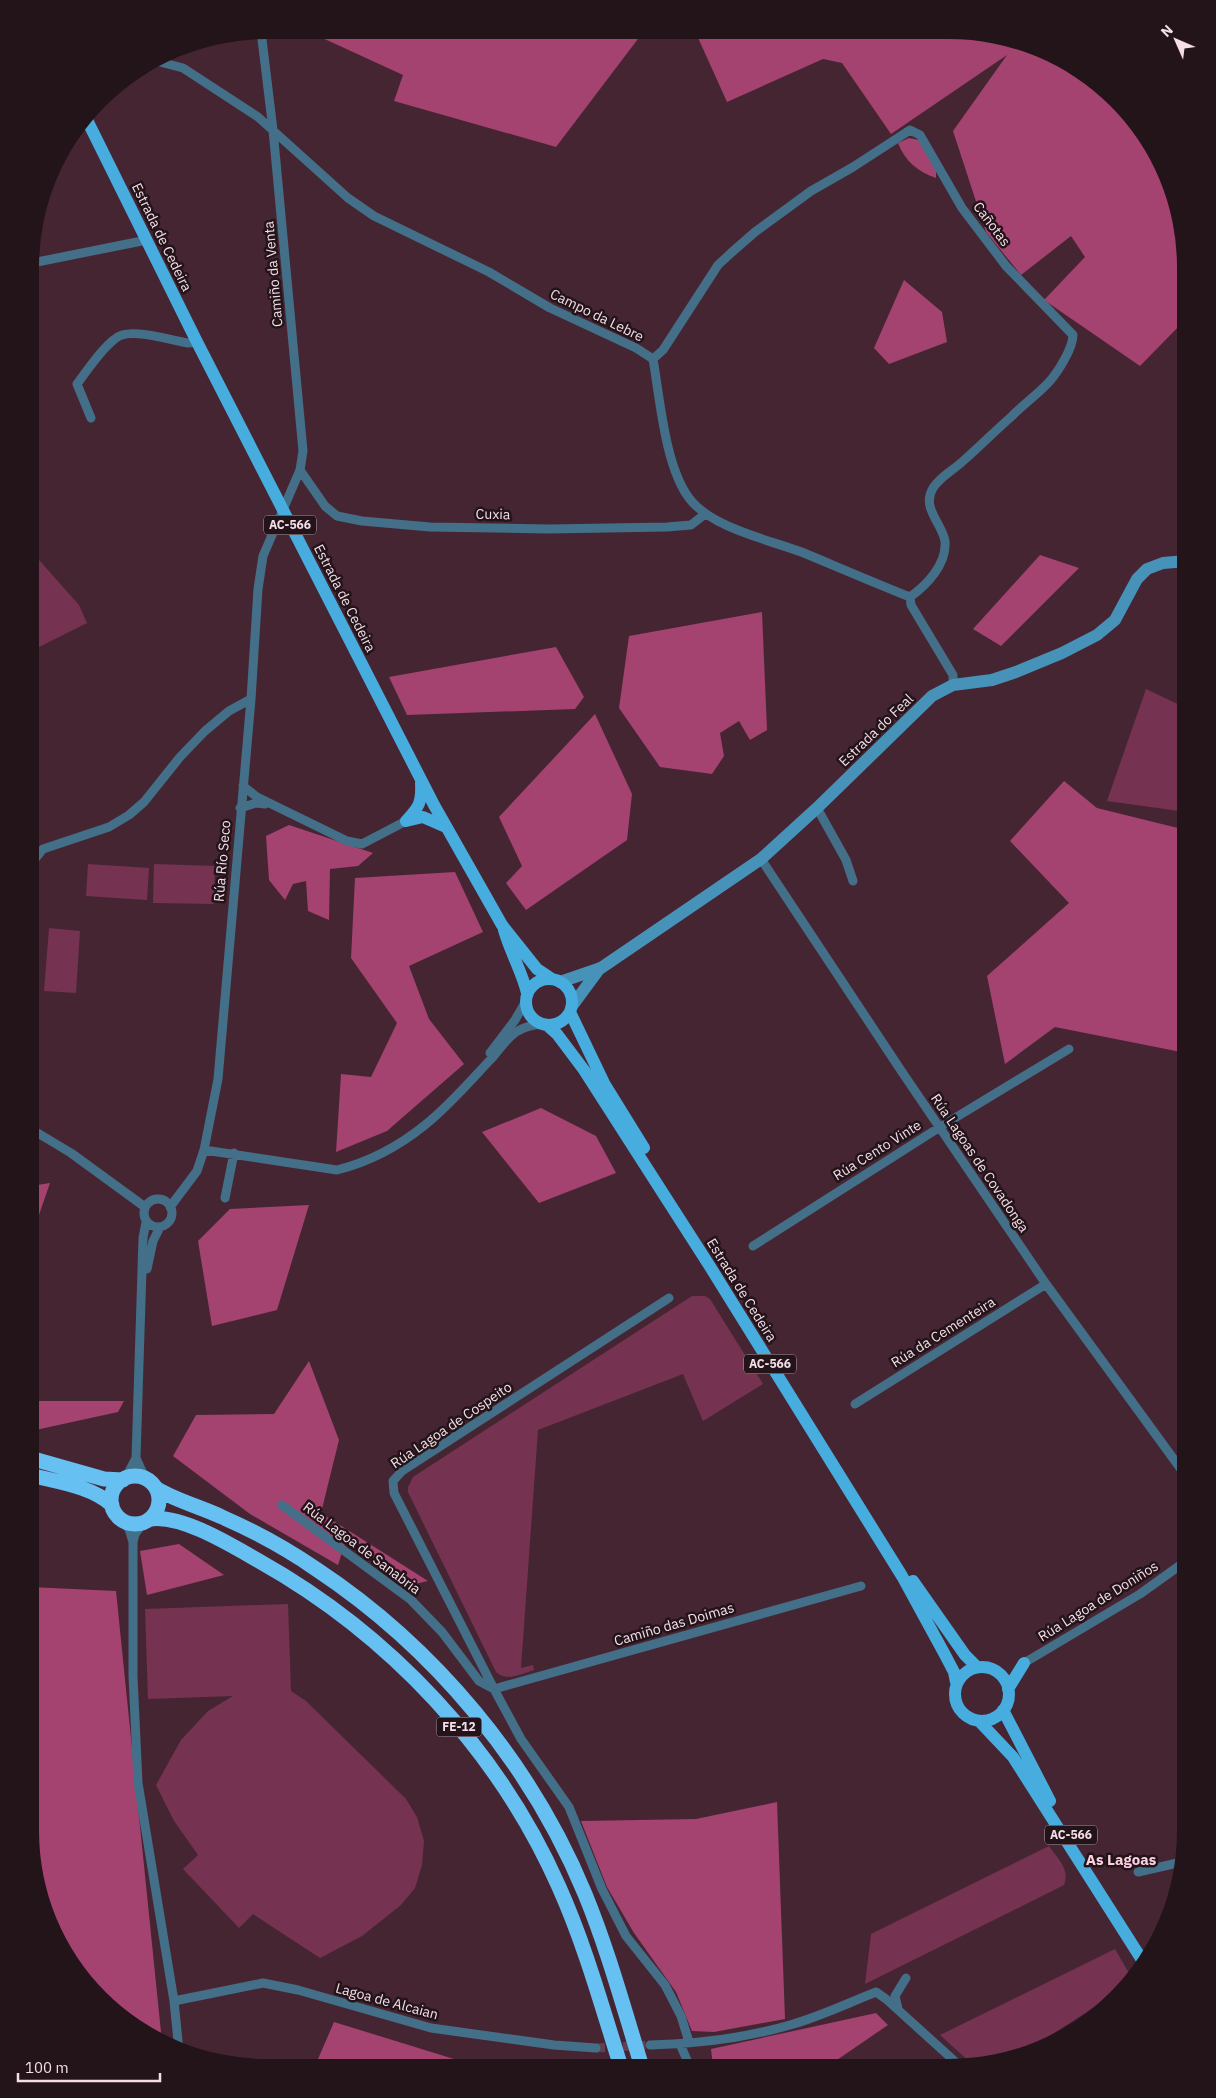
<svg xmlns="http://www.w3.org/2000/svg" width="1216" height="2098" font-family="'IBM Plex Sans',sans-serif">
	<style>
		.green { fill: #763251 }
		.forest { fill: #a44270 }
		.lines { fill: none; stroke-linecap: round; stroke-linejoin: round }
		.street-tunnel { stroke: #60414e; stroke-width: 9; stroke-dasharray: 9 4.5; stroke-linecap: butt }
		.street { stroke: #436f88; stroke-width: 9 }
		.secondary { stroke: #4792b8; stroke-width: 12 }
		.primary { stroke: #47acde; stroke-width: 12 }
		.highway { stroke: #66c1f2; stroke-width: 15 }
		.labels { text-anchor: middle; stroke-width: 5; stroke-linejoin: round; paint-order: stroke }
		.shield { fill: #23141a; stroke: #b6a1aa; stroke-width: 1 }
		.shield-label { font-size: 12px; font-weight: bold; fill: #f5dee7 }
		.street-label { font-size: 14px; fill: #f5dee7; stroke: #23141a }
		.neighbourhood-label { font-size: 15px; font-weight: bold; fill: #fdd0e0; stroke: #23141a }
	</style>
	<rect width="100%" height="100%" fill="#462533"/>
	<path class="green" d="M32,552L79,605L87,623L31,651Z
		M1146,689L1186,708V812L1107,801Z
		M88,864L149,868L147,900L86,896Z
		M154,864L215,866L214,904L153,903Z
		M49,928L80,931L76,993L44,991Z
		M692,1296H705L710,1299L763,1384L703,1421L683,1374L538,1430L521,1668L533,1665L534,1670C521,1674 507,1682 496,1672L408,1492V1487L413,1477Z
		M288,1604L291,1691L306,1701L406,1799L417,1817L424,1841L422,1865L415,1888L401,1905L362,1936L320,1958L253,1914L239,1928L183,1869L198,1855L174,1821L156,1785L181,1740L208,1711L233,1696L148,1699L145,1609Z
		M1049,1846C1058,1859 1070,1869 1064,1885L865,1984L871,1934Z
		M1115,1949L1133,1980L1124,1988L1023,2053L972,2064L940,2035Z"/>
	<path class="forest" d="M305,30L644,31L556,147L394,101L403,75Z
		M695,31L981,32L1040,48L1094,79L1137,123L1168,176L1186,266V319L1140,366L1044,300L1085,257L1071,236L1021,275L986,232L953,131L1007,55L891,134L842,63L823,59L727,102Z
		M909,138L919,140L936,168V178C918,172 905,161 898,143Z
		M904,280L942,312L947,342L889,364L874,348Z
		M1040,555L1079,568L1001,646L973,629Z
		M762,612L767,730L750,740L739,721L720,733L724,756L712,774L660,767L619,708L629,636Z
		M556,647L584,697L575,709L407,715L389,677Z
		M595,714L632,794L627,840L526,910L506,883L522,866L499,817Z
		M1064,781L1097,808L1186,830V1053L1055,1027L1005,1064L987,976L1069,903L1010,841Z
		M289,825L373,853L358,866L330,869L329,920L308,911L306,881L293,884L285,900L269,880L266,836Z
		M455,872L483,932L409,966L429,1019L464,1064L387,1131L336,1152L341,1074L371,1077L397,1023L351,958L355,878Z
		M541,1108L596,1136L616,1173L539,1203L482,1132Z
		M50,1183L31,1238V1186Z
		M309,1205L277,1310L212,1326L198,1241L230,1209Z
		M309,1361L339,1440L321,1513L428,1581L406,1586L348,1534L338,1565L250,1514L173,1456L196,1415L274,1414Z
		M31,1401H124L118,1412L31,1431Z
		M179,1544L224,1575L147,1595L140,1551Z
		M30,1587L116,1591L162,2042L123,2019L79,1975L48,1922L30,1832Z
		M777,1802L785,2019L714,2032L692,2031L676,1992L634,1933L607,1887L581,1821L696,1819Z
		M876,2013L888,2025L831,2064L818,2068L713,2067L711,2049Z
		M334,2022L480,2067L315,2066Z"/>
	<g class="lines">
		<path class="street-tunnel" d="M596,2048L650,2045"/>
		<path class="street" d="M156,61L183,68L258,117L348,198L374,216L489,272L550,308L636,348L653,359C660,399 665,466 689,498C711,528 770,540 804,553C840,568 875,583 910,597L911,605L953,675V685
			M32,263L147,240
			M653,359L663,350L718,265L731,253L755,232L811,191L853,167L910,130L920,135L962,208L1006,266L1073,335C1073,348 1058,372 1049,382C1038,394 1024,404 1012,416C995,431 979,447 962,462C952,471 940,477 933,488C921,508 942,523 945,541C947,564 927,585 910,597
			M91,418L77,384C86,372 108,339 122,335C138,330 171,340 188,343L197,342
			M300,470L325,506L337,516L362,521L430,527L549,529L667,527L691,525L705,514
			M243,786L257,797L347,841L362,844L406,821
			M240,808L256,803L265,804
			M817,808L846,860L853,881
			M761,859L902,1072L1046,1284L1186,1476
			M31,864L43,849L109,827L129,815L144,802L180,757L205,731L229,711L251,699
			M490,1053L515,1020L526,1001
			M31,1129L71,1153L145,1207
			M204,1150L337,1170C369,1162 399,1146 425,1125C449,1106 471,1080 492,1058C499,1050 507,1038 516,1032C524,1027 531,1025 541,1024
			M225,1198L234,1153
			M144 1213a14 14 0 1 1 28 0a14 14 0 1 1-28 0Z
			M170,1207L197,1171L204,1150L218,1079L251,699L258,589L263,556L300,470L303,451L273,130L261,31
			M753,1246L940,1127L1069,1049
			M147,1269L153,1241L160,1227
			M669,1298L402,1471L393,1481L394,1493L494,1689L861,1586
			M855,1404L1046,1284
			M136,1458L145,1478
			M125,1479L136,1458L143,1238L146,1222
			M282,1505L411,1600L442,1632L479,1681L494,1689L521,1739L569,1807L602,1889L626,1936L665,1985L681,2016L689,2042
			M124,1521L129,1529L133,1542
			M143,1523L135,1534L133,1542V1676L138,1783L174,2001L179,2051
			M1024,1663L1140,1594L1186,1561
			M1138,1872L1182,1862
			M174,2001L263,1983L298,1990L431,2028L554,2045L596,2048
			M898,2009L895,1996L906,1978
			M680,2044L690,2067
			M650,2045C697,2044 745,2038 790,2025C819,2017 848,2003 876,1992L886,1999L960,2066"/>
		<path class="secondary" d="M560,982L601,968L761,859L817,808L932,696L953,685L992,680L1016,672L1062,653L1097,635L1115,620L1137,579L1147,569L1163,563L1186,561
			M572,1006L600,968"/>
		<path class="primary" d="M87,120L197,342L434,805L502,925L537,969L552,979
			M406,821C419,807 422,803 421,783
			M406,821L423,817L446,827
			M504,930C510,952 522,971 527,993
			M526 1002a23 23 0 1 1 46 0a23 23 0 1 1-46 0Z
			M570,1012L605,1085L644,1148
			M548,1026L557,1034L584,1070L709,1265L902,1576L944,1653L954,1672L956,1682
			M913,1581L965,1655L977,1667
			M955 1694a27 27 0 1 1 54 0a27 27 0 1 1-54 0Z
			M1008,1689L1024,1663
			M1003,1710L1050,1801
			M979,1721L1013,1757L1144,1963"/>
		<path class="highway" d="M30,1458L104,1479L123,1480
			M30,1475C57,1482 91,1486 112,1505
			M111 1500a24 24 0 1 1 48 0a24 24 0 1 1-48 0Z
			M157,1489C177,1501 201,1507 222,1517C254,1531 287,1549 316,1569C434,1647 531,1763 585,1894C608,1950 624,2009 642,2067
			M150,1519C181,1514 231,1545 259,1561C389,1634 498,1749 559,1887C585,1945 602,2007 621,2067"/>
	</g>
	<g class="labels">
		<g class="shield">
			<rect x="264" y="515.5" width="52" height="19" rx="4"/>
			<rect x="744" y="1354.5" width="52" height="19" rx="4"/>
			<rect x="436.5" y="1717.5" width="45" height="19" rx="4"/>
			<rect x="1045" y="1825.5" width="52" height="19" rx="4"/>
		</g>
		<g class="shield-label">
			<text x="290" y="529">AC-566</text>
			<text x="770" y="1368">AC-566</text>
			<text x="459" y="1731">FE-12</text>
			<text x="1071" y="1839">AC-566</text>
		</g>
		<g class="street-label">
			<text transform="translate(992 224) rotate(53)" y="5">Cañotas</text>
			<text transform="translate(162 237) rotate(64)" y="5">Estrada de Cedeira</text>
			<text transform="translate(273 274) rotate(-95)" y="5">Camiño da Venta</text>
			<text transform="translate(597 315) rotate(26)" y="5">Campo da Lebre</text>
			<text transform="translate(493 514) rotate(1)" y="5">Cuxia</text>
			<text transform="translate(345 598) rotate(63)" y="5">Estrada de Cedeira</text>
			<text transform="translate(876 730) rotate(-44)" y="5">Estrada do Feal</text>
			<text transform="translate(222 861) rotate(-85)" y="5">Rúa Río Seco</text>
			<text transform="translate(877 1150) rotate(-32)" y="5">Rúa Cento Vinte</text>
			<text transform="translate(980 1163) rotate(56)" y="5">Rúa Lagoas de Covadonga</text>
			<text transform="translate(742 1290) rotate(58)" y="5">Estrada de Cedeira</text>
			<text transform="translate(943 1332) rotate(-32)" y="5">Rúa da Cementeira</text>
			<text transform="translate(451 1425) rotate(-34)" y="5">Rúa Lagoa de Cospeito</text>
			<text transform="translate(362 1548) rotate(37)" y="5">Rúa Lagoa de Sanabria</text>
			<text transform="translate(1098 1601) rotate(-32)" y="5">Rúa Lagoa de Doniños</text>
			<text transform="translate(674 1624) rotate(-16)" y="5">Camiño das Doimas</text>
			<text transform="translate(387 2001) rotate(15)" y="5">Lagoa de Alcaian</text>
		</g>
		<g class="neighbourhood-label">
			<text x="1121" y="1865">As Lagoas</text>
		</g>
	</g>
	<path d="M0 0H1216V2098H0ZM267 39H949A228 228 0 0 1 1177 267V1831A228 228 0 0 1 949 2059H267A228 228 0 0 1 39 1831V267A228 228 0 0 1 267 39Z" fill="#23141a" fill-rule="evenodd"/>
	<g transform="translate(1176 40) rotate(315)" stroke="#23141a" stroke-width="4" paint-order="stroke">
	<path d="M0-4L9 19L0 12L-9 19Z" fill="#f5dee7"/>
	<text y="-8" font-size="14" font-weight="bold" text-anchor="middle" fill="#f5dee7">N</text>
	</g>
	<path d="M18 2073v8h142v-8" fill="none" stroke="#f5dee7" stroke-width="2.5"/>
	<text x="25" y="2073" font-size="15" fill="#f5dee7" stroke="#23141a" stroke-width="4" paint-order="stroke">100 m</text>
</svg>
